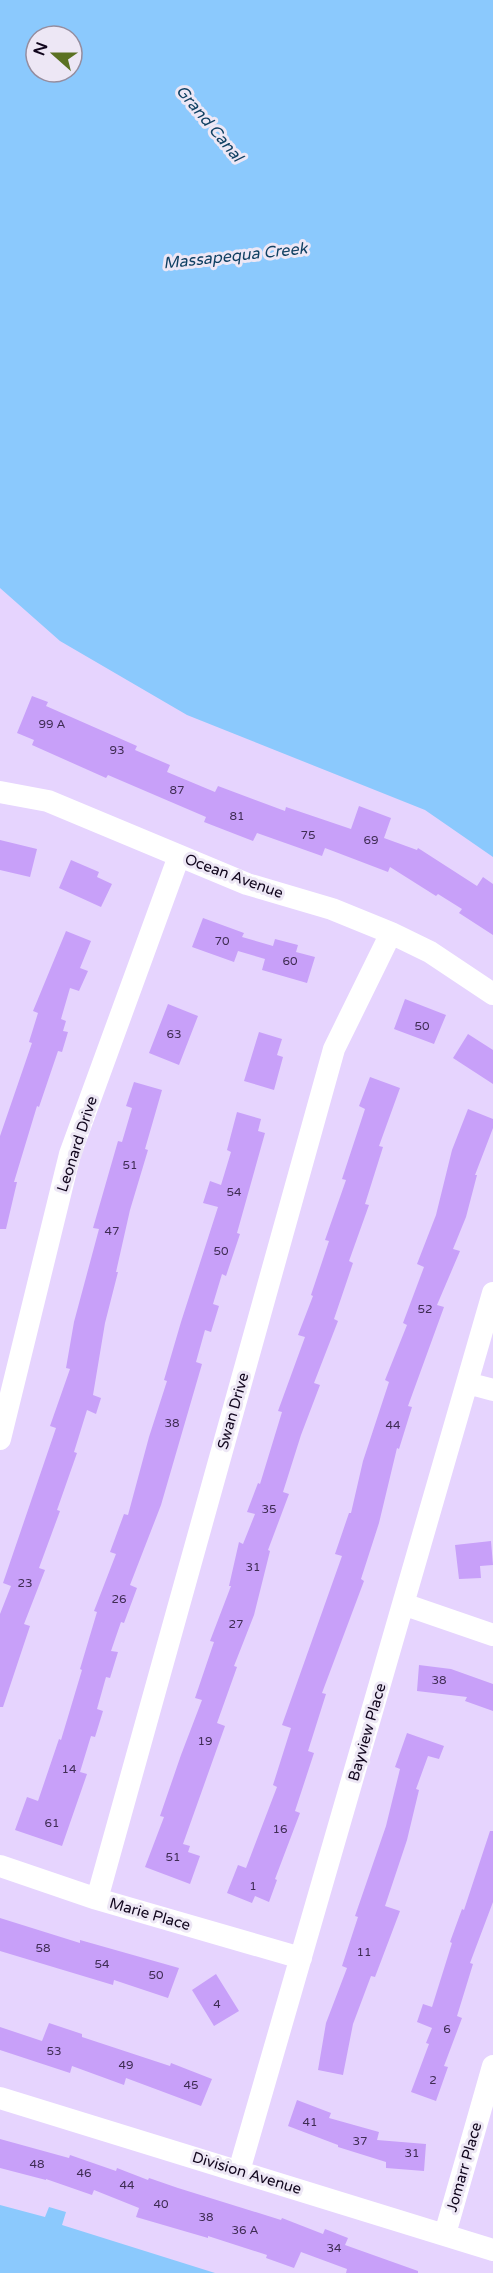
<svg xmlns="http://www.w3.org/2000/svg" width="493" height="2273" font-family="'Varela Round',sans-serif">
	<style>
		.water { fill: #8bc9fd; fill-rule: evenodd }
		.building { fill: #c8a0f9 }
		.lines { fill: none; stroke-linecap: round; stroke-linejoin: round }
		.minor { stroke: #fff; stroke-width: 22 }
		.labels { text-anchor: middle; stroke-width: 6; stroke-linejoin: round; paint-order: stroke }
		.number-label { font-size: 12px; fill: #3f2c54 }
		.street-label { font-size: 15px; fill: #11061d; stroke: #ede7f5 }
		.water-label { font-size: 16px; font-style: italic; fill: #104062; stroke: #ede7f5 }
	</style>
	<rect width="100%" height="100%" fill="#e6d4fe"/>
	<path class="water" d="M0,0H493V857L425,810L187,715L60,641L0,588ZM36,36H72V72H36Z
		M0,2205L45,2217L49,2207L66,2212L62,2225L215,2273H0Z"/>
	<path class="building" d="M32,696L48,702L46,706L137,746L135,750L170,765L167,772L215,792L218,786L285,811L286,807L351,829L359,806L391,818L384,838L417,850L418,848L477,886L483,877L493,884V935L459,913L462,909L438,894L436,896L390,867L388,872L325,848L322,856L257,833L253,841L204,822L206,817L108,775L106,778L32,745L34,740L17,733Z
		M0,840L37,849L30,877L0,870Z
		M71,860L99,872L97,877L112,884L101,907L59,888Z
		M203,918L244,933L242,937L273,946L275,939L298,945L296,952L315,957L307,983L262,970L265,959L238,951L234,962L192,947Z
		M66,931L91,941L80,968L88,971L79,991L70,988L61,1019L66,1021L63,1031L68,1032L62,1052L58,1051L39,1107L37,1106L14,1182H17L6,1229H0V1136L32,1043L29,1042L38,1013L33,1011Z
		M405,999L446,1015L434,1044L394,1029Z
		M168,1004L198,1016L179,1065L149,1053Z
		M259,1032L282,1039L277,1055L283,1057L274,1090L244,1081Z
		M468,1034L493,1050V1084L453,1058Z
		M370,1077L400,1088L379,1146L383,1147L365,1204L369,1205L349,1261L353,1263L334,1319L338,1321L314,1383L320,1385L301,1435L283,1492L289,1494L268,1550L270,1551L254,1615L234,1666L237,1667L217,1723L225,1726L183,1844L190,1846L188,1852L200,1856L190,1884L145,1867L164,1817L160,1816L181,1755L202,1700L195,1698L214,1642L210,1641L231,1586H229L239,1542L243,1544L255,1514L247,1512L258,1483L260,1484L282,1412L278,1411L305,1337L298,1335L313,1296L311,1295L329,1241L325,1240L346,1180L342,1179L365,1109L359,1106Z
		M134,1082L162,1090L145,1149L148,1150L130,1210L116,1272H118L105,1323L93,1395L101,1398L96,1414L87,1410L74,1452L77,1453L57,1510L60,1511L39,1568L45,1570L24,1624L30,1626L3,1707H0V1614L11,1586L3,1583L56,1428L50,1426L70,1369L66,1368L74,1322L99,1229L93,1228L118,1141L122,1142L132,1108L126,1106Z
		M468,1109L493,1119V1128L475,1175H477L466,1217L453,1249L460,1251L437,1305L444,1307L408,1406L412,1407L399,1449L397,1448L379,1523L361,1579L364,1581L322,1693L326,1694L308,1751L314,1753L295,1811L300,1813L275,1879L277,1880L269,1902L255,1896L252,1903L227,1893L238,1865L246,1868L277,1787L273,1785L291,1728L282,1725L342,1556L335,1554L349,1513H351L363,1461L389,1382L385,1380L407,1325L403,1323L424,1267L417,1264L436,1215L452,1150Z
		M237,1112L261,1119L258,1131L265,1133L237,1233L240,1234L226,1276L222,1274L213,1304L219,1306L211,1332L205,1330L196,1362L202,1364L161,1505L130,1585L137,1588L124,1623L121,1622L111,1651L118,1652L110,1678L106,1677L97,1709L103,1711L95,1737L91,1736L80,1772L87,1774L62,1846L15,1830L27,1797L38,1801L59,1739L61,1740L82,1670L80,1669L97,1612L94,1611L116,1554L110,1552L124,1514L128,1515L149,1437L167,1381L164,1380L181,1322L218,1207L203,1203L210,1181L221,1185L231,1152L227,1150Z
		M491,1541L493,1565L480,1566L481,1578L459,1579L455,1545Z
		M419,1665L451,1669L493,1684V1711L465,1701L467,1697L417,1691Z
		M407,1733L444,1746L439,1759L428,1756L416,1789L419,1790L407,1840L385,1906L400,1911L375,1977L371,1976L353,2024L343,2075L318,2070L326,2023L347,1968L342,1966L358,1917L355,1916L386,1826L400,1769L395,1767Z
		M490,1831H493V1902L470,1963L473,1964L457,2016L462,2018L444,2066L448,2067L436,2101L411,2092L429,2044L426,2043L432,2028L417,2022L423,2004L432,2007L452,1943L450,1942L462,1909L464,1910Z
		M0,1918L80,1943V1940L179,1968L168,1998L114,1980L113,1985L0,1951Z
		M216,1974L239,2011L214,2026L192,1990Z
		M49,2023L82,2034V2037L170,2066L171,2063L212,2079L201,2106L126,2078L124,2085L72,2066L70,2073L0,2050V2027L42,2041Z
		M297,2100L331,2113L329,2118L379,2132L377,2140L426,2144L424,2171L386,2168V2162L338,2147V2145L288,2126Z
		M0,2139L69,2158L70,2155L116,2171L117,2168L148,2180L149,2178L178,2188L281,2220L282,2218L323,2234L325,2229L348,2238L345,2245L418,2271V2273H346L347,2269L301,2252L294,2268L266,2258L267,2255L208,2236V2238L136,2217L139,2208L94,2190L92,2195L46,2179V2180L0,2168Z"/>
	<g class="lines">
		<path class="minor" d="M0,792L48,801L247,884L332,909L391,933L430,952L493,994
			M467,1383L493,1390
			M0,1439L70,1154L179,856
			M403,1604L493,1635
			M0,1866L97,1899L301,1958
			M97,1899L334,1049L391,933
			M0,2098L493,2250
			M239,2171L493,1293
			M445,2234L493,2066"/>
	</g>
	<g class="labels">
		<g class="number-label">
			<text x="52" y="728">99 A</text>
			<text x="117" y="754">93</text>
			<text x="177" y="794">87</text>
			<text x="237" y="820">81</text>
			<text x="308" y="839">75</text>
			<text x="371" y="844">69</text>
			<text x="222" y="945">70</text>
			<text x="290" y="965">60</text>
			<text x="422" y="1030">50</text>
			<text x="174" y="1038">63</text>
			<text x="130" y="1169">51</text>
			<text x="234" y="1196">54</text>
			<text x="112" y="1235">47</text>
			<text x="221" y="1255">50</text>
			<text x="425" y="1313">52</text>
			<text x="172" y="1427">38</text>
			<text x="393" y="1429">44</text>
			<text x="269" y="1513">35</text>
			<text x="253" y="1571">31</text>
			<text x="25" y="1587">23</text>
			<text x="119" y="1603">26</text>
			<text x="236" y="1628">27</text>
			<text x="439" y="1684">38</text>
			<text x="205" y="1745">19</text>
			<text x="69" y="1773">14</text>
			<text x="52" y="1827">61</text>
			<text x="280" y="1833">16</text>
			<text x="173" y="1861">51</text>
			<text x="253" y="1890">1</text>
			<text x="43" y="1952">58</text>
			<text x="364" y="1956">11</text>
			<text x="102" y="1968">54</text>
			<text x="156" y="1979">50</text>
			<text x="217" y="2008">4</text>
			<text x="447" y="2033">6</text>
			<text x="54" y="2055">53</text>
			<text x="126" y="2069">49</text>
			<text x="433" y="2084">2</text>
			<text x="191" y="2089">45</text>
			<text x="310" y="2126">41</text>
			<text x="360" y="2145">37</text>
			<text x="412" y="2157">31</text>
			<text x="37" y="2168">48</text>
			<text x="84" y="2177">46</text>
			<text x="127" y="2189">44</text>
			<text x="161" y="2208">40</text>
			<text x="206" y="2221">38</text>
			<text x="245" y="2234">36 A</text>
			<text x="334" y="2252">34</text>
		</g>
		<g class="street-label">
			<text transform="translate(234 876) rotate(20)" y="5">Ocean Avenue</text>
			<text transform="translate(77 1144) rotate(-72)" y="5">Leonard Drive</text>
			<text transform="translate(233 1411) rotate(-74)" y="5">Swan Drive</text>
			<text transform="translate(367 1732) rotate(-74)" y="5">Bayview Place</text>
			<text transform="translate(150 1914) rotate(16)" y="5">Marie Place</text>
			<text transform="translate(464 2167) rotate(-74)" y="5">Jomarr Place</text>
			<text transform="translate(247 2173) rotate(17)" y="5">Division Avenue</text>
		</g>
		<g class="water-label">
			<text transform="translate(210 123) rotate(50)" y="6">Grand Canal</text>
			<text transform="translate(235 255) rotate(-6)" y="6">Massapequa Creek</text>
		</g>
	</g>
	<g transform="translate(54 54) rotate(291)"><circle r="28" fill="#ede7f5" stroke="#958d9f" stroke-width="1.5"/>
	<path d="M0-4.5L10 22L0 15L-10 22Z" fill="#5a7122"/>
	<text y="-9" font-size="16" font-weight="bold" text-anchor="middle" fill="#11061d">N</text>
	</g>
</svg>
